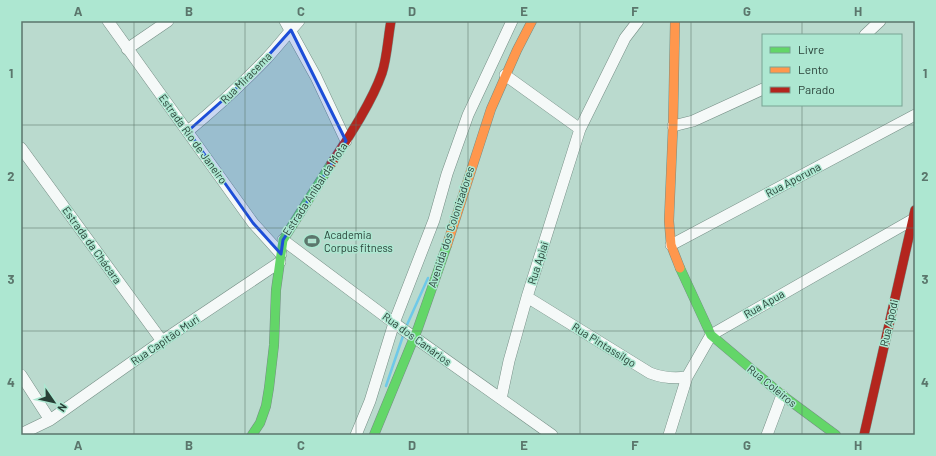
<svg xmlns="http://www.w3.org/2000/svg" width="936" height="456" font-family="Barlow,sans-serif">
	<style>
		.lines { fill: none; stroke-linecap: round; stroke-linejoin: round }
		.stream { stroke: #6ec9e8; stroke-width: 2.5 }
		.street-casing { stroke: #758e85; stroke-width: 12 }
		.fast-casing { stroke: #758e85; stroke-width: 10 }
		.slow-casing { stroke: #758e85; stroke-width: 10 }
		.jam-casing { stroke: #758e85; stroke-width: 10 }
		.street { stroke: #f5f9f8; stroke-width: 11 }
		.fast { stroke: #63d668; stroke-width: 9 }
		.slow { stroke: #ff974d; stroke-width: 9 }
		.jam { stroke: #b3261e; stroke-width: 9 }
		.marked { fill: #1d4ed8; fill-opacity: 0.2; stroke: #1d4ed8; stroke-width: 3; stroke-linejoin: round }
		.grid { fill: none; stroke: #5b766c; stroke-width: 1; stroke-opacity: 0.55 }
		.labels { text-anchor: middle; stroke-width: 3; stroke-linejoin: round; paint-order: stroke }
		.street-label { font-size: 11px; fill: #284037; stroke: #ade7d1 }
		.poi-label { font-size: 11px; fill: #284037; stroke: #ade7d1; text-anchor: start }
		.neatline { fill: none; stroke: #5b766c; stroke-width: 1.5 }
		.grid-label { font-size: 13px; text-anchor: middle; font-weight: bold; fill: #5b766c }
	</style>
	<rect width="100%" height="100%" fill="#badace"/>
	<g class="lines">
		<path class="stream" d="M406,327L428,278
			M386,386L404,333"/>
		<g class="street-casing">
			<path id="street" d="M108,21L253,223L281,254
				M285,21L316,77L346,141
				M865,35L880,21
				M127,49L168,21
				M505,75L580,129
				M673,126L693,121L763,89
				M188,131C216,108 242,84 267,58C278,46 288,33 299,21
				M21,148L162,341
				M283,240L394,323L552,435
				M671,245L915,115
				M527,297L650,373C663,378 673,379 687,377
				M21,375L50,420
				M501,399L509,361L527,297L580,129L625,38L638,21
				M21,434L50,420L162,341L280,262
				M356,435L370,401L394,323L434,220L447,174L468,115L512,21
				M669,435L687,377L711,335L912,220
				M767,435L782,395"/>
		</g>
		<g class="fast-casing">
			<path id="fast" d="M680,268L711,335L782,395L836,435
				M252,435L260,423L266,406L269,388L274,345L276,290L283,240L331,164
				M374,435L418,328L447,245"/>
		</g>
		<g class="slow-casing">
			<path id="slow" d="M675,21L673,126L669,221L671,245L680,268
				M447,245L491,109L517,50L532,21"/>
		</g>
		<g class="jam-casing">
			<path id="jam" d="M331,164C348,138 372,102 382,73C387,58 388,37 391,21
				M864,435L915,210"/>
		</g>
		<use href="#street" class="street"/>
		<use href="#fast" class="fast"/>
		<use href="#slow" class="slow"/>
		<use href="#jam" class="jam"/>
	</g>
	<path class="marked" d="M291,30L346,141L283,240L281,254L253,223L188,131L249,77Z"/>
	<path class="grid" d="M134,21V435M245,21V435M356,21V435M468,21V435M580,21V435M691,21V435M802,21V35M802,105V435M21,125H915M21,228H915M21,331H915"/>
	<defs>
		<g id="stadium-bare" transform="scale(1.2)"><path d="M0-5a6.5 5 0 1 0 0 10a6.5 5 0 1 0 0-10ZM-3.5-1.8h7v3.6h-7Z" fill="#5b766c" stroke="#ade7d1" stroke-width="2.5" paint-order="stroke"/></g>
	</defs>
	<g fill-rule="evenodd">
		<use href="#stadium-bare" x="312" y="241"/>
	</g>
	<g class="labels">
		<g class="street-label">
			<text transform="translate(246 78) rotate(-45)" y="4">Rua Miracema</text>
			<text transform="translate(193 139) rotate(54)" y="4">Estrada Rio de Janeiro</text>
			<text transform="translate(793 180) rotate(-28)" y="4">Rua Aporuna</text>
			<text transform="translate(315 189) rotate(-57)" y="4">Estrada Anibal da Mota</text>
			<text transform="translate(451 227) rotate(-72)" y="4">Avenida dos Colonizadores</text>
			<text transform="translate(92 245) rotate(54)" y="4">Estrada da Chácara</text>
			<text transform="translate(538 263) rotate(-72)" y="4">Rua Apiai</text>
			<text transform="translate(764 304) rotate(-30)" y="4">Rua Apua</text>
			<text transform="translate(889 323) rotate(-77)" y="4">Rua Apodi</text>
			<text transform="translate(417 339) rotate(36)" y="4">Rua dos Canários</text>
			<text transform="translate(165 340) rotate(-34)" y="4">Rua Capitão Muri</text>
			<text transform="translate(604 345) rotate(32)" y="4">Rua Pintassilgo</text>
			<text transform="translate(772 386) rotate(39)" y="4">Rua Coleiros</text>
		</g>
		<g class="poi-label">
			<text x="324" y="239">Academia<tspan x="324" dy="13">Corpus fitness</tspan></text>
		</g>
	</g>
	<rect width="936" height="456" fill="none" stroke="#ade7d1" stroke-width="44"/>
	<rect x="762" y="34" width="140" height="72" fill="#ade7d1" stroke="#78a493"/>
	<rect x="770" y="47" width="20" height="6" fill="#63d668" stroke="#78a493"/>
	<text x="798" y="54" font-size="12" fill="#284037">Livre</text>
	<rect x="770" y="67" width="20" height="6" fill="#ff974d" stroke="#78a493"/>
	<text x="798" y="74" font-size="12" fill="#284037">Lento</text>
	<rect x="770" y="87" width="20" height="6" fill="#b3261e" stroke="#78a493"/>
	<text x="798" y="94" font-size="12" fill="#284037">Parado</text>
	<g transform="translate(54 402) rotate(124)" stroke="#ade7d1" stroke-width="3" paint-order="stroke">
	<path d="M0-3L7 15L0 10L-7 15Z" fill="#284037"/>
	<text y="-6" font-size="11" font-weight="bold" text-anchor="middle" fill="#284037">N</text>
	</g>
	<rect x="22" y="22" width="892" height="412" class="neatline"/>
	<g class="grid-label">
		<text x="78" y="16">A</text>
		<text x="189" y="16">B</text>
		<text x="301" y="16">C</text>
		<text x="412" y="16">D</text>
		<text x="524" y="16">E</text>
		<text x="635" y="16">F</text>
		<text x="747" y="16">G</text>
		<text x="858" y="16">H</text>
		<text x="11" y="78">1</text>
		<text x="925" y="78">1</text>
		<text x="11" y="181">2</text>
		<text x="925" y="181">2</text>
		<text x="11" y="284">3</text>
		<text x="925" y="284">3</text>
		<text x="11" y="387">4</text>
		<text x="925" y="387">4</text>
		<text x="78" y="450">A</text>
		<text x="189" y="450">B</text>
		<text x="301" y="450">C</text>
		<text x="412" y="450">D</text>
		<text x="524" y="450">E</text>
		<text x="635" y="450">F</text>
		<text x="747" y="450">G</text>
		<text x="858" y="450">H</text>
	</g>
</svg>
